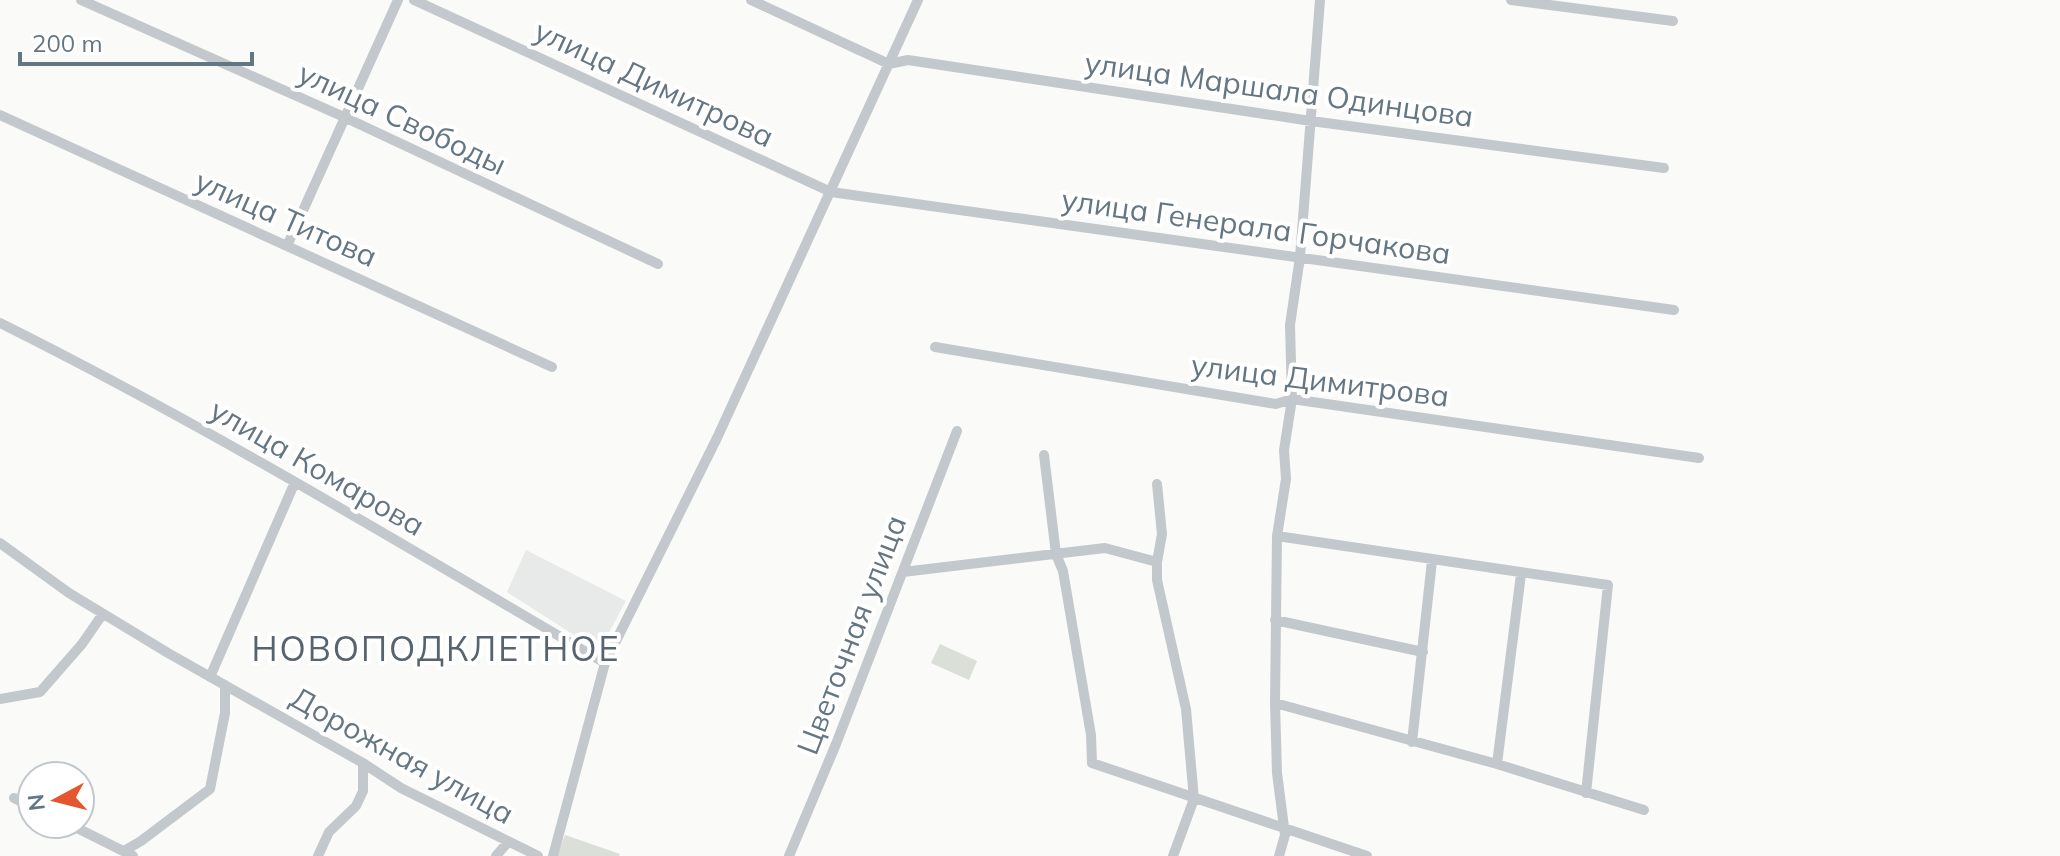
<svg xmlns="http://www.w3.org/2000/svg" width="2060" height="856" font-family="Mulish,sans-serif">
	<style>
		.built { fill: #e8e9e9 }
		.green { fill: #dadfd7 }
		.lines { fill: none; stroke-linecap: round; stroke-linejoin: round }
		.minor { stroke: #c3c8cc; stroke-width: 10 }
		.labels { text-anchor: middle; stroke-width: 8; stroke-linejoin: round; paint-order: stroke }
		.street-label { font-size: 30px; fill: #657683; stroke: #fff }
		.quarter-label { font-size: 34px; letter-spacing: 2px; fill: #57646e; stroke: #fff }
	</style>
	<rect width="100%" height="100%" fill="#fafaf8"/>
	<path class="built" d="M526,550L626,601L599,651L507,592Z"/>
	<path class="green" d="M940,644L977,661L969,680L931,663Z
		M565,835L620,854L619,856H557Z"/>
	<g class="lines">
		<path class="minor" d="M81,0L344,117L658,264
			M414,0L831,192L1674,310
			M751,0L889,64L908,60L1311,121L1664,168
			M1511,0L1673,21
			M0,115L552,367
			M287,246L398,0
			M0,323C207,426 405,546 605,663
			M935,347L1276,404L1292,399L1699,458
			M1044,455L1056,554L1063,571L1091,735L1092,763L1367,856
			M1157,484L1162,534L1157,562V580L1186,709L1194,799L1173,856
			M1277,536L1608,585L1586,793
			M0,543L69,593L168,653L363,763L401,788L538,856
			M903,572L1105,548L1157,562
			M1275,620L1423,652
			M210,677L295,482
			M0,699L40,692L82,644L102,615
			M1275,703L1497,764L1644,810
			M1412,742L1432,561
			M1497,764L1521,574
			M14,798L32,807
			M69,824L133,856
			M124,851L141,841L210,789L225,713V685
			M318,856L329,832L356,806L363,791V763
			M496,856L508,842
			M553,856L605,663L717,438L918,0
			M789,856L836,744L957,431
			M1279,856L1285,835L1277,773L1275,703L1277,536L1286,479L1284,450L1292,399L1290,325L1300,257L1320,0"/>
	</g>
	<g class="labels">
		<g class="street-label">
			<text transform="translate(654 84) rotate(25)" y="10">улица Димитрова</text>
			<text transform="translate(1279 90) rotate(8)" y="10">улица Маршала Одинцова</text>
			<text transform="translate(402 119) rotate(25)" y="10">улица Свободы</text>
			<text transform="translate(286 219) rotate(24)" y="10">улица Титова</text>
			<text transform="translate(1256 227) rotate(8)" y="10">улица Генерала Горчакова</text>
			<text transform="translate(1320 381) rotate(7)" y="10">улица Димитрова</text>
			<text transform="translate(317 468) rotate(30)" y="10">улица Комарова</text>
			<text transform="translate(852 635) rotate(-69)" y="10">Цветочная улица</text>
			<text transform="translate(402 756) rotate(29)" y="10">Дорожная улица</text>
		</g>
		<g class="quarter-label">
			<text x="436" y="661">НОВОПОДКЛЕТНОЕ</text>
		</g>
	</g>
	<g transform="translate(56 800) rotate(263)"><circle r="38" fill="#ffffff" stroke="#c1c8cd" stroke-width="2"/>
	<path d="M0-6L14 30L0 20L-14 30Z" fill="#e4572e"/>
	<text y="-12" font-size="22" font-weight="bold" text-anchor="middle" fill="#657683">N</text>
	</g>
	<path d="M20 52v12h232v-12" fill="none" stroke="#657683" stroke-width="4"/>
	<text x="32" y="52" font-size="24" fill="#657683" stroke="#ffffff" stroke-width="6" paint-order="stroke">200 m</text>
</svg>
